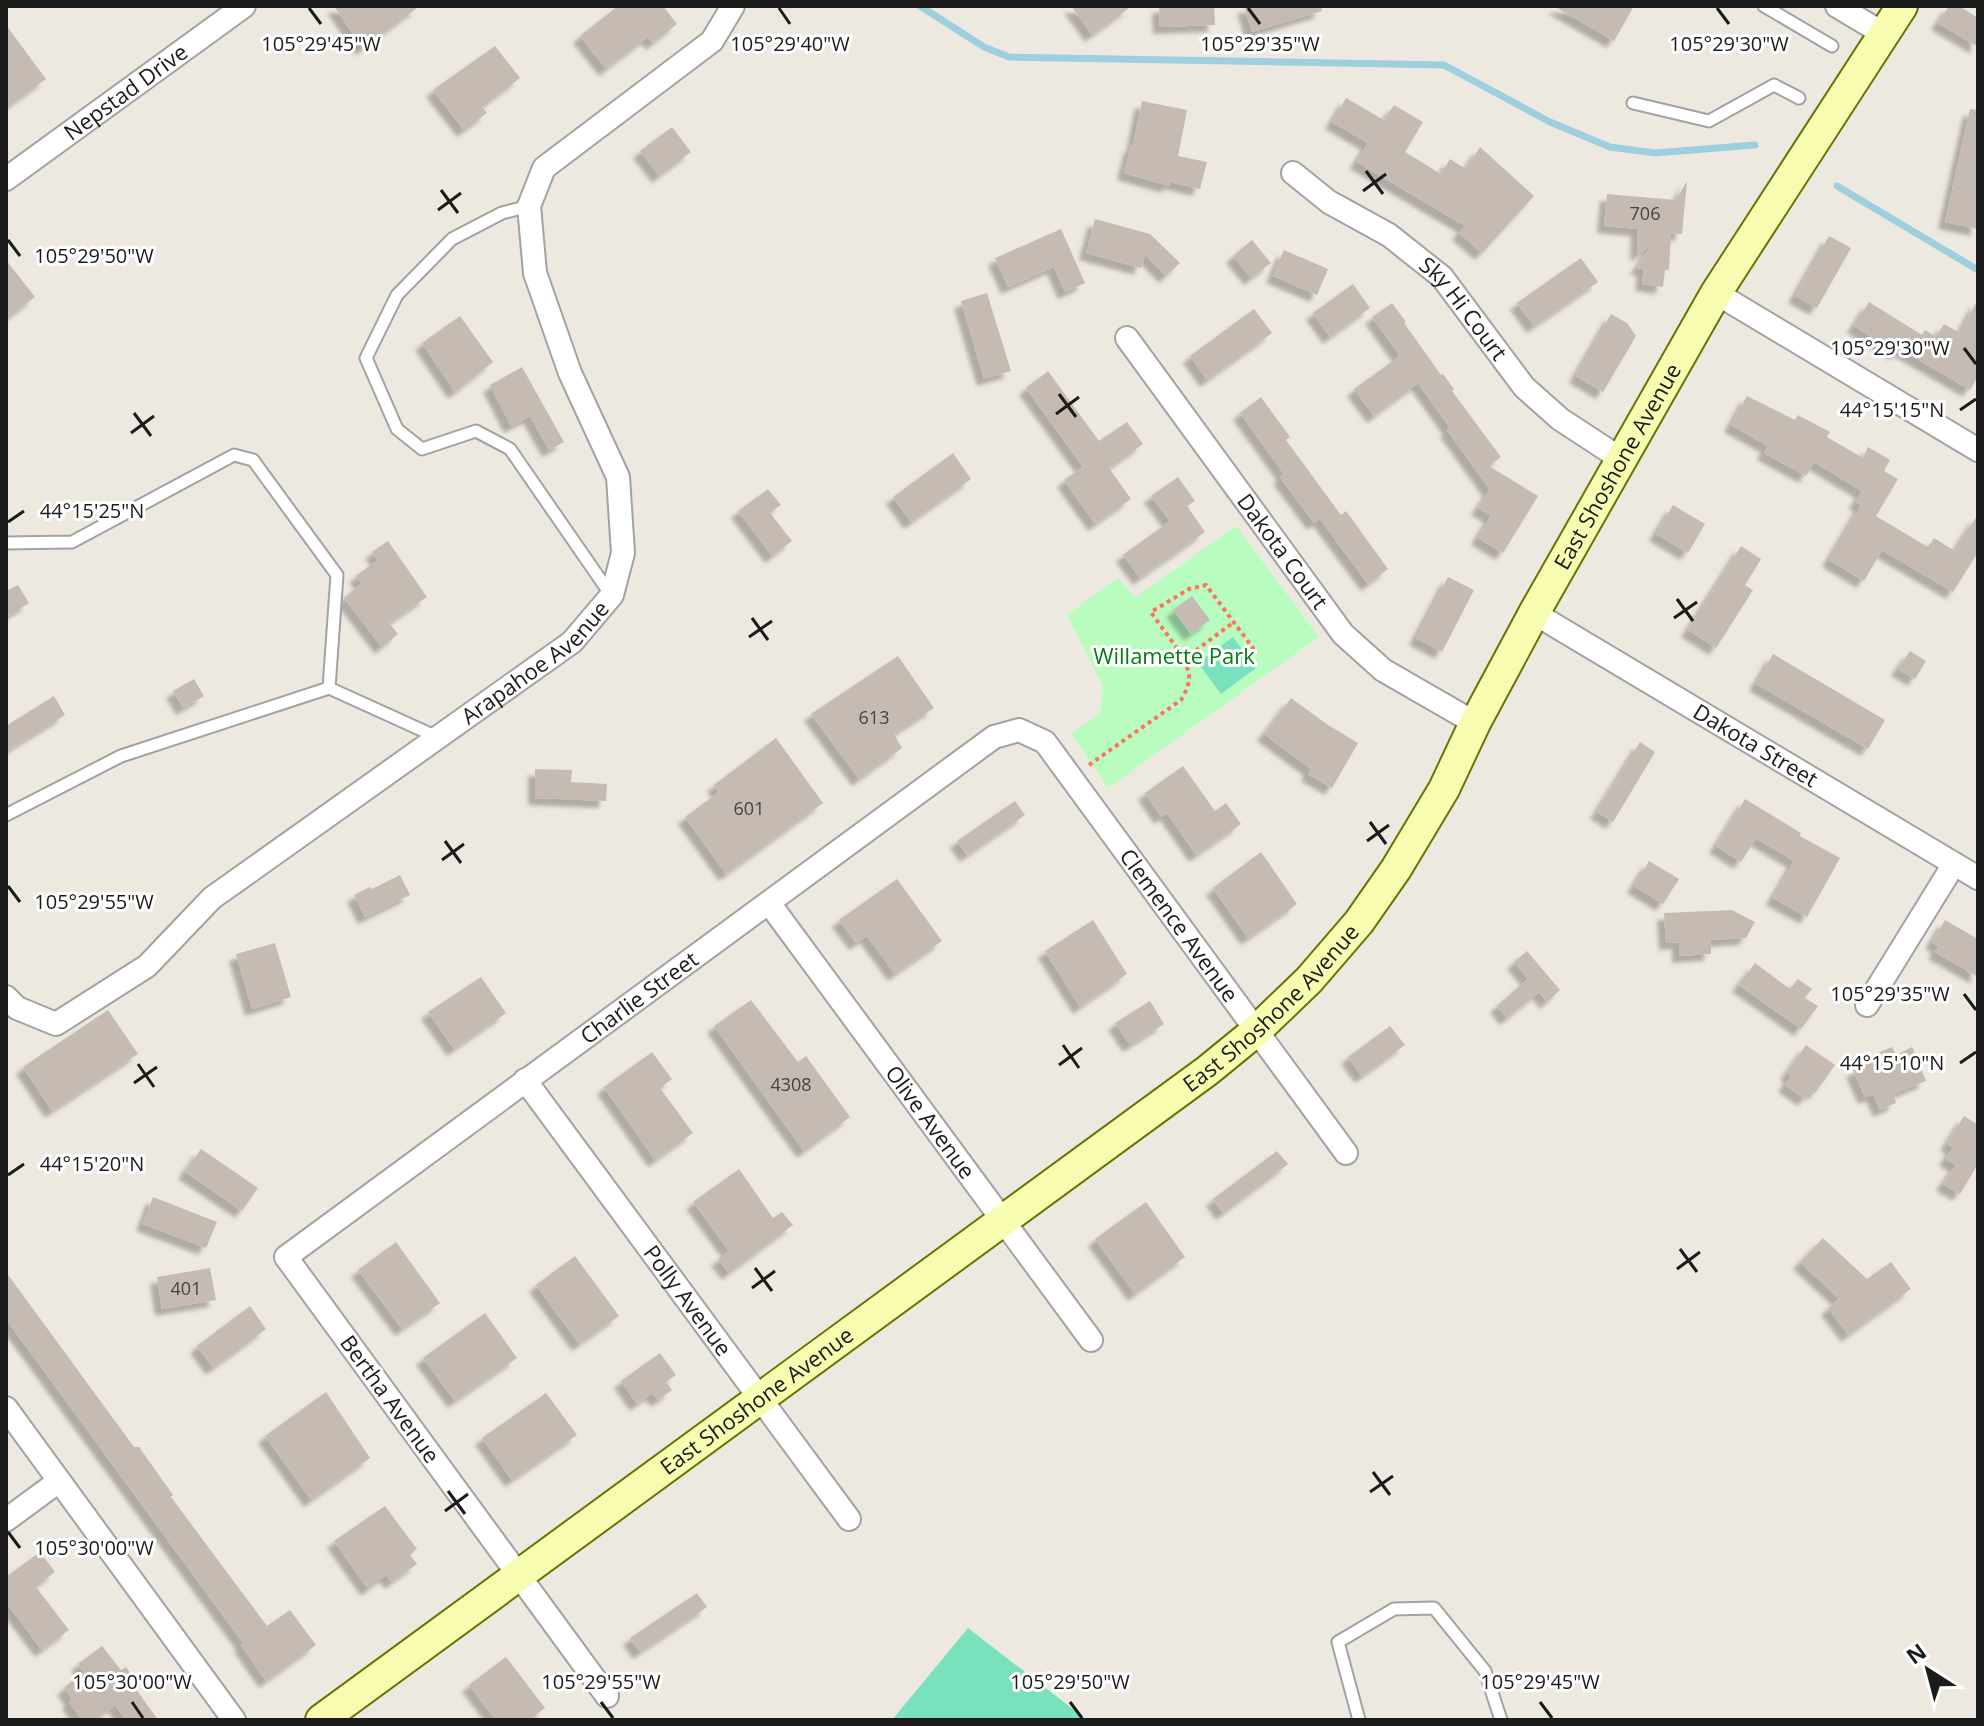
<svg xmlns="http://www.w3.org/2000/svg" width="1984" height="1726" font-family="'Open Sans',sans-serif">
	<style>
		.park { fill: #b9fcbf }
		.pitch { fill: #79e1bb }
		.lines { fill: none; stroke-linecap: round; stroke-linejoin: round }
		.stream { stroke: #9ecfde; stroke-width: 7 }
		.building { fill: #c5bbb3; filter: url(#shadow) }
		.lane-casing { stroke: #a2a2a2; stroke-width: 15 }
		.street-casing { stroke: #a2a2a2; stroke-width: 26 }
		.secondary-casing { stroke: #677500; stroke-width: 34 }
		.path { stroke: #ff7260; stroke-width: 4; stroke-dasharray: 4 4; stroke-linecap: butt }
		.lane { stroke: #fff; stroke-width: 11 }
		.street { stroke: #fff; stroke-width: 22 }
		.secondary { stroke: #f7fcb0; stroke-width: 30 }
		.ticks { fill: none; stroke: #1b1b1b; stroke-width: 3 }
		.labels { text-anchor: middle; stroke-width: 6; stroke-linejoin: round; paint-order: stroke }
		.number-label { font-size: 18px; fill: #464341 }
		.street-label { font-size: 22px; fill: #1b1b1b; stroke: #fff }
		.park-label { font-size: 22px; fill: #067d12; stroke: #fff }
		.ticks-label { font-size: 20px; text-anchor: middle; fill: #1b1b1b; stroke: #fff; stroke-width: 6; stroke-linejoin: round; paint-order: stroke }
	</style>
	<defs>
		<filter id="shadow"><feDropShadow dx="-7" dy="7" stdDeviation="2" flood-color="#0004"/></filter>
	</defs>
	<rect width="100%" height="100%" fill="#eee9e0"/>
	<path class="park" d="M1236,526L1319,637L1108,788L1071,734L1100,713L1103,686L1067,615L1118,578L1135,598Z"/>
	<path class="pitch" d="M1233,637L1256,668L1221,694L1198,663Z
		M968,1628L1087,1720H892Z"/>
	<g class="lines">
		<path class="stream" d="M920,6L984,47L1009,57L1444,65L1550,122L1610,147L1655,153L1755,145
			M1837,186L1978,270"/>
	</g>
	<path class="building" d="M334,6H420L363,48Z
		M618,6H663L677,24L653,43L648,37L606,69L580,36Z
		M1071,6H1132L1092,35Z
		M1159,6H1214L1215,25L1160,27Z
		M1244,6H1321L1322,11L1252,32Z
		M1554,6H1634L1614,41Z
		M1949,6H1959L1978,18V47L1938,23Z
		M6,25L46,79L6,108Z
		M495,46L520,78L482,107L487,113L464,130L433,90Z
		M1346,98L1384,120L1394,105L1423,122L1405,152L1441,174L1450,159L1466,169L1480,147L1534,196L1482,253L1459,233L1465,226L1357,162L1368,143L1332,122Z
		M1142,101L1187,110L1178,156L1207,162L1200,189L1170,182L1169,186L1124,173L1131,145H1133Z
		M1970,109L1978,110V229L1945,222Z
		M672,127L691,152L659,176L640,151Z
		M1687,181L1682,234L1671,233L1669,270H1665L1663,287L1642,284L1644,269L1637,268L1651,245L1637,255L1638,229L1604,226L1607,194L1676,200Z
		M1095,219L1150,234L1180,263L1166,276L1145,254L1141,268L1086,253Z
		M1061,229L1085,283L1065,292L1054,267L1008,287L995,258Z
		M1829,236L1851,248L1817,308L1795,296Z
		M1252,240L1271,263L1251,278L1233,256Z
		M1284,250L1328,269L1317,295L1273,276Z
		M1581,258L1598,282L1534,326L1517,303Z
		M6,260L35,297L6,320Z
		M1353,284L1370,308L1330,337L1313,313Z
		M987,293L1011,371L984,379L961,301Z
		M1978,299V376L1970,390L1900,349L1897,353L1854,326L1869,302L1922,335L1925,330L1936,337L1944,324L1960,333Z
		M1392,303L1406,322L1404,323L1441,375L1443,374L1454,389L1452,391L1501,457L1489,466L1538,496L1503,553L1478,538L1491,516L1478,508L1490,490L1447,430L1450,428L1418,383L1374,416L1354,389L1400,356L1372,317Z
		M1254,309L1272,333L1207,380L1190,356Z
		M1611,314L1627,323L1636,336L1603,392L1576,376Z
		M460,316L493,362L455,392L422,343Z
		M522,367L564,442L549,450L530,416L511,426L490,385Z
		M1048,371L1099,441L1127,422L1143,444L1109,468L1131,499L1095,524L1064,480L1083,467L1026,388Z
		M1747,396L1795,420L1798,415L1830,432L1827,437L1863,458L1868,447L1890,460L1884,471L1898,479L1876,516L1928,547L1934,538L1955,551L1978,514V552L1953,592L1882,550L1864,581L1829,560L1861,505L1856,502L1862,491L1814,462L1806,476L1764,453L1768,446L1731,425Z
		M1261,397L1290,437L1286,440L1341,515L1346,511L1388,569L1368,584L1320,519L1314,523L1280,477L1284,474L1240,413Z
		M953,453L971,479L911,522L893,497Z
		M1178,477L1195,501L1187,506L1205,532L1140,578L1123,555L1170,521L1151,496Z
		M768,489L781,505L770,513L792,541L772,556L738,511Z
		M1673,505L1705,524L1688,553L1656,534Z
		M388,541L427,597L389,623L398,634L382,647L344,598L362,583L356,576L378,560L372,552Z
		M1741,546L1761,559L1745,585L1753,590L1716,648L1688,630Z
		M1448,577L1474,590L1442,652L1416,638Z
		M18,585L29,603L6,617V591Z
		M1192,596L1210,620L1191,634L1173,610Z
		M1910,651L1926,661L1915,679L1898,669Z
		M1773,654L1885,720L1868,749L1756,684Z
		M898,656L934,708L894,734L902,748L859,779L811,714Z
		M194,679L204,696L183,708L173,691Z
		M54,696L65,715L6,751V726Z
		M1291,698L1328,725L1358,743L1332,788L1308,774L1311,769L1264,734Z
		M776,738L823,803L726,874L685,817L719,792L714,785Z
		M1640,742L1655,752L1613,822L1597,812Z
		M1183,766L1215,811L1226,803L1241,824L1196,855L1167,813L1161,817L1145,793Z
		M535,769L572,770L571,782L607,784L606,801L535,798Z
		M1745,799L1801,833L1800,836L1840,858L1807,917L1773,898L1794,861L1756,838L1741,862L1716,846Z
		M1015,801L1025,815L967,855L957,841Z
		M1261,852L1297,904L1248,938L1213,888Z
		M1649,861L1679,879L1663,904L1634,886Z
		M400,875L410,895L365,917L354,895L370,887L372,889Z
		M897,879L942,941L895,974L867,936L856,943L839,920Z
		M1732,910L1755,922L1746,938L1711,940V954L1679,956V942L1666,943L1664,913Z
		M1093,920L1127,974L1080,1007L1045,951Z
		M1945,920L1978,939V977L1935,952L1939,946L1932,942Z
		M275,943L291,997L252,1009L236,954Z
		M1527,951L1560,990L1547,1002L1539,992L1507,1018L1497,1006L1528,979L1514,962Z
		M1755,963L1790,989L1798,979L1812,989L1805,998L1818,1006L1801,1029L1739,985Z
		M481,977L506,1013L454,1049L428,1012Z
		M751,1000L798,1062L806,1056L850,1117L804,1151L714,1026Z
		M1150,1001L1164,1024L1130,1045L1115,1023Z
		M108,1010L138,1054L52,1111L23,1067Z
		M1390,1026L1405,1045L1362,1076L1348,1057Z
		M1806,1045L1835,1065L1815,1093L1811,1091L1805,1099L1785,1085L1791,1076L1787,1073Z
		M1892,1047L1896,1055L1912,1047L1926,1081L1893,1094L1896,1103L1880,1110L1873,1094L1865,1097L1853,1070L1870,1063L1868,1057Z
		M652,1052L672,1079L660,1088L693,1133L655,1160L604,1087Z
		M1964,1116L1978,1125V1164L1960,1194L1943,1184L1956,1165L1946,1159L1953,1147L1947,1144Z
		M201,1149L258,1188L242,1211L185,1172Z
		M1277,1151L1288,1164L1223,1213L1213,1199Z
		M739,1169L773,1218L782,1212L793,1225L729,1273L718,1259L729,1251L693,1202Z
		M153,1197L217,1222L206,1248L143,1224Z
		M1146,1202L1185,1257L1135,1294L1095,1239Z
		M1823,1238L1867,1279L1891,1262L1911,1289L1848,1335L1828,1308L1839,1299L1800,1262Z
		M396,1242L440,1303L402,1329L358,1270Z
		M575,1256L619,1316L579,1344L536,1285Z
		M210,1268L216,1300L162,1309L157,1277Z
		M6,1272L134,1447H139L173,1495L171,1497L267,1626L290,1610L316,1645L266,1681L241,1645L243,1643L6,1319Z
		M250,1306L266,1329L213,1368L197,1346Z
		M485,1313L517,1358L455,1401L423,1358Z
		M660,1353L676,1375L666,1382L672,1390L658,1400L652,1393L637,1404L621,1381Z
		M326,1392L370,1458L311,1500L265,1436Z
		M546,1393L577,1435L512,1480L482,1438Z
		M385,1506L417,1549L410,1555L417,1564L392,1582L386,1575L368,1589L334,1541Z
		M40,1552L55,1572L36,1587L69,1630L42,1650L6,1602V1577Z
		M697,1593L707,1607L640,1652L630,1638Z
		M102,1646L121,1670L126,1667L140,1686L136,1689L158,1720H126L115,1705L96,1720H82L69,1702L72,1699L64,1688L84,1672L78,1664Z
		M506,1657L545,1708L529,1720H496L469,1685Z"/>
	<g class="lines">
		<g class="lane-casing">
			<path id="lane" d="M1764,6L1832,46
				M1633,103L1709,121L1774,85L1799,98
				M529,206L502,213L452,239L397,295L366,358L397,429L422,449L476,431L510,449L611,595
				M6,543L72,542L234,455L253,460L337,575L329,688
				M6,815L121,756L329,688L437,737
				M1359,1720L1338,1642L1394,1609L1434,1608L1485,1671L1501,1720"/>
		</g>
		<g class="street-casing">
			<g id="street">
				<path d="M1837,6L1884,34"/>
				<path id="s1" d="M1293,173L1329,202L1389,235L1442,277L1524,387L1560,419L1621,459"/>
				<path id="s2" d="M6,179L244,6"/>
				<path d="M1716,293L1978,450"/>
				<path id="s3" d="M1127,338L1343,634L1383,670L1475,723"/>
				<path id="s4" d="M1534,613L1978,878"/>
				<path id="s5" d="M769,903L1091,1340"/>
				<path id="s6" d="M6,997L17,1008L56,1024L147,966L212,898L572,642L612,595L623,553L618,477L570,373L535,273L529,206L544,168L712,41L733,6"/>
				<path d="M1867,1005L1954,864"/>
				<path id="s7" d="M525,1080L849,1519"/>
				<path d="M6,1408L234,1720"/>
				<path d="M6,1520L59,1481"/>
				<path id="s8" d="M607,1696L286,1257L994,737L1019,730L1045,742L1346,1153"/>
			</g>
		</g>
		<g class="secondary-casing">
			<g id="secondary">
				<path id="s9" d="M321,1720L1207,1071L1256,1031L1309,980L1359,922L1396,869L1444,789L1475,723L1534,613L1716,293L1902,6"/>
			</g>
		</g>
		<path class="path" d="M1183,660L1234,622
			M1089,765L1181,700C1185,693 1190,684 1189,675C1187,657 1161,628 1151,612L1189,589L1206,585L1253,648L1246,654"/>
		<use href="#lane" class="lane"/>
		<use href="#street" class="street"/>
		<use href="#secondary" class="secondary"/>
	</g>
	<path class="ticks" d="M309,8L321,24M779,8L790,24M1248,8L1260,24M1717,8L1729,24M1366,171L1383,194M441,190L458,213M1363,191L1386,174M438,210L461,193M8,240L20,256M1964,348L1976,364M1059,394L1076,417M1960,410L1976,399M134,413L151,436M1056,414L1079,397M131,433L154,416M8,522L24,511M1677,599L1693,621M752,618L768,640M1674,618L1697,602M749,637L772,621M1370,822L1386,844M445,841L461,863M1367,841L1389,825M442,860L464,844M8,886L20,902M1964,994L1976,1010M1063,1045L1079,1068M1960,1063L1976,1052M138,1064L154,1087M1059,1065L1082,1048M134,1083L157,1067M8,1175L24,1164M1680,1249L1697,1272M755,1268L772,1291M1677,1269L1700,1252M752,1288L775,1271M1373,1472L1390,1495M448,1491L465,1514M1370,1492L1393,1476M445,1511L468,1494M8,1532L20,1548M132,1702L143,1718M601,1702L613,1718M1070,1702L1082,1718M1540,1702L1552,1718"/>
	<g class="labels">
		<g class="number-label">
			<text x="1645" y="220">706</text>
			<text x="874" y="724">613</text>
			<text x="749" y="815">601</text>
			<text x="791" y="1091">4308</text>
			<text x="186" y="1295">401</text>
		</g>
		<g class="street-label">
			<text dy="8" stroke="none"><textPath href="#s2" startOffset="148">Nepstad Drive</textPath></text>
			<text dy="8" stroke="none"><textPath href="#s1" startOffset="220">Sky Hi Court</textPath></text>
			<text dy="8" stroke="none"><textPath href="#s9" startOffset="1836">East Shoshone Avenue</textPath></text>
			<text dy="8" stroke="none"><textPath href="#s3" startOffset="264">Dakota Court</textPath></text>
			<text dy="8" stroke="none"><textPath href="#s6" startOffset="660">Arapahoe Avenue</textPath></text>
			<text dy="8" stroke="none"><textPath href="#s4" startOffset="258">Dakota Street</textPath></text>
			<text dy="8" stroke="none"><textPath href="#s8" startOffset="1704">Clemence Avenue</textPath></text>
			<text dy="8" stroke="none"><textPath href="#s8" startOffset="982">Charlie Street</textPath></text>
			<text dy="8" stroke="none"><textPath href="#s9" startOffset="1188">East Shoshone Avenue</textPath></text>
			<text dy="8" stroke="none"><textPath href="#s5" startOffset="272">Olive Avenue</textPath></text>
			<text dy="8" stroke="none"><textPath href="#s7" startOffset="274">Polly Avenue</textPath></text>
			<text transform="translate(390 1399) rotate(54)" y="8">Bertha Avenue</text>
			<text dy="8" stroke="none"><textPath href="#s9" startOffset="540">East Shoshone Avenue</textPath></text>
		</g>
		<g class="park-label">
			<text x="1174" y="664">Willamette Park</text>
		</g>
	</g>
	<g class="ticks-label">
		<text x="321" y="51">105°29'45"W</text>
		<text x="790" y="51">105°29'40"W</text>
		<text x="1260" y="51">105°29'35"W</text>
		<text x="1729" y="51">105°29'30"W</text>
		<text x="94" y="263">105°29'50"W</text>
		<text x="1890" y="355">105°29'30"W</text>
		<text x="1892" y="417">44°15'15"N</text>
		<text x="92" y="518">44°15'25"N</text>
		<text x="94" y="909">105°29'55"W</text>
		<text x="1890" y="1001">105°29'35"W</text>
		<text x="1892" y="1070">44°15'10"N</text>
		<text x="92" y="1171">44°15'20"N</text>
		<text x="94" y="1555">105°30'00"W</text>
		<text x="132" y="1689">105°30'00"W</text>
		<text x="601" y="1689">105°29'55"W</text>
		<text x="1070" y="1689">105°29'50"W</text>
		<text x="1540" y="1689">105°29'45"W</text>
	</g>
	<rect width="1984" height="1726" fill="none" stroke="#1b1b1b" stroke-width="16"/>
	<g transform="translate(1928 1670) rotate(324)" stroke="#ffffff" stroke-width="6" paint-order="stroke">
	<path d="M0-6L14 30L0 20L-14 30Z" fill="#1b1b1b"/>
	<text y="-12" font-size="22" font-weight="bold" text-anchor="middle" fill="#1b1b1b">N</text>
	</g>
</svg>
